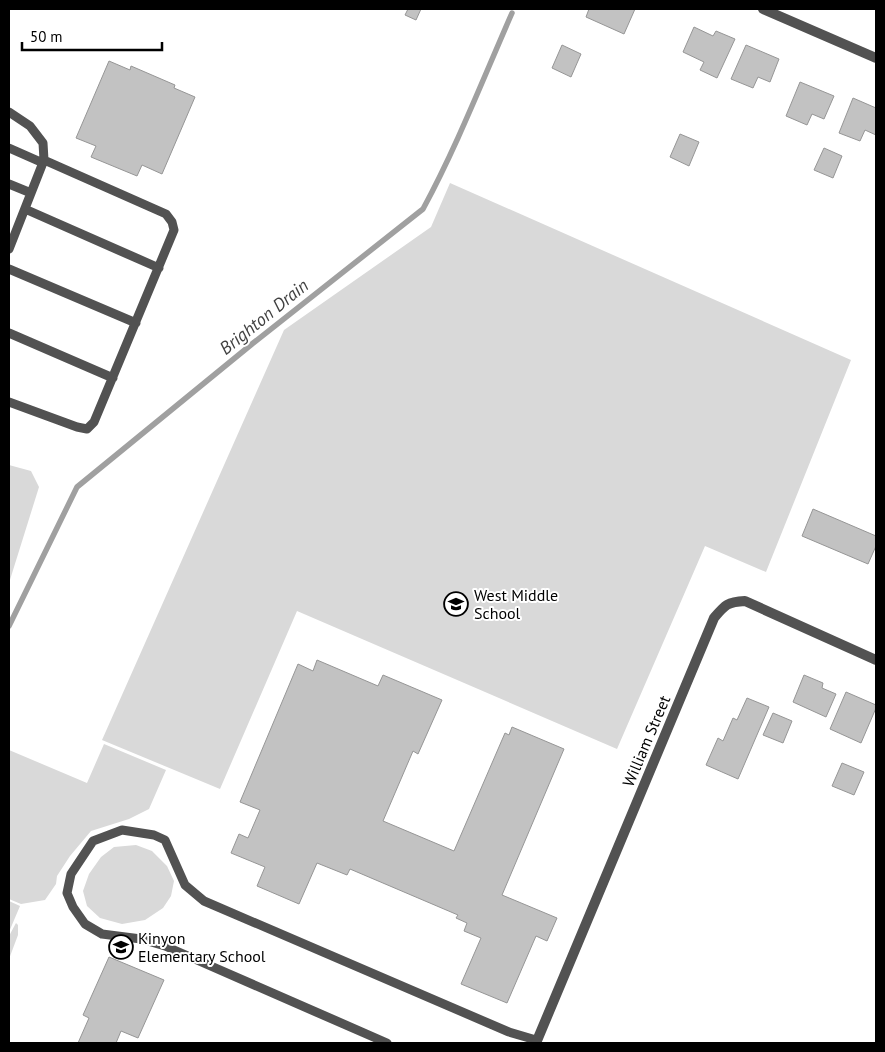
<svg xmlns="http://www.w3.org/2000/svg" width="885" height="1052" font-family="'PT Sans',sans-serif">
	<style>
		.green { fill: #d9d9d9 }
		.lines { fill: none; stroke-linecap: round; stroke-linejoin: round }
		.stream { stroke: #a0a0a0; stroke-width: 5.5 }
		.building { fill: #c2c2c2; stroke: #969696 }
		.service { stroke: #525252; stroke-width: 9 }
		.minor { stroke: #525252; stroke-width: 10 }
		.labels { text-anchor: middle; stroke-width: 4; stroke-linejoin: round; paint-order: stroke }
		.poi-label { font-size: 16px; fill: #000; stroke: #fff; text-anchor: start }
		.street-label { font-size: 16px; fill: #000; stroke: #fff }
		.water-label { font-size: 18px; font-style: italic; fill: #414141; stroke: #fff }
	</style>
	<rect width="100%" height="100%" fill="#fff"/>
	<path class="green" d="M450,183L851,360L766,572L705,546L617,749L297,611L220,789L102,740L284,330L431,227Z
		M9,465L31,471L39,487L9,583Z
		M104,744L166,770L149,809L129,819L91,831L70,856L57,876L56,884L45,900L21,904L9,899V750L87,783Z
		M136,845L152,851L167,866L174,881L171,896L163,908L145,920L122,924L100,918L87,906L83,891L89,874L101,857L114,847Z
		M9,901L20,906L9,932Z
		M16,923L18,925V935L9,959V936Z"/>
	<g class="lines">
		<path class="stream" d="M9,626L77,487L252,344L423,209C457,146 483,79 512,13"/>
	</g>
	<path class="building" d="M408,9H421L416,20L405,15Z
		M589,9H635L624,34L586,17Z
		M694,27L713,36L716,31L735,39L717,78L700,70L704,62L683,52Z
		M562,45L581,54L571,77L552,68Z
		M746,45L779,59L770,82L758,77L753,88L731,79Z
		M109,61L130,70L131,66L175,85L174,88L195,97L162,174L142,165L137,176L91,157L96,146L76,138Z
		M800,82L834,96L824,119L812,114L807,125L786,116Z
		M853,98L876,108V135L865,130L860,141L839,133Z
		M680,134L699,142L689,166L670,157Z
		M824,148L842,156L833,178L814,170Z
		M813,509L876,536V546L868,564L802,536Z
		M317,660L378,686L383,675L442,700L418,754L413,751L383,821L454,851L505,733L509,735L512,727L564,749L502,895L557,918L547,941L536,936L507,1003L461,984L481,938L464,931L467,923L456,918L458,915L350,869L347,875L317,863L299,904L257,886L265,867L231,853L239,834L248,838L260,810L240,802L298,664L313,671Z
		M804,675L823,683L822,688L836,694L826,717L793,702Z
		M846,692L876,705V708L861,743L830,729Z
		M747,698L769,707L738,779L706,765L718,738L723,741L733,718L737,720Z
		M773,713L792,721L783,743L763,735Z
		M842,763L864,772L854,795L832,786Z
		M109,957L164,980L138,1038L121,1031L116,1043H78L89,1018L83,1015Z"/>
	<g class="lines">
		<path class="service" d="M9,112L30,126L43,143L44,160L9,249
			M9,148L43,163
			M9,184L31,193
			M25,209L159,268
			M9,269L136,323
			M9,333L113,378
			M9,402L77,427L87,429L94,422L174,230L172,222L166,214L44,160
			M387,1043L165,946L141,939L102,934L85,924L73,907L67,893L71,874L93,841L122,830L154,835L165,840L185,885L204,901L509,1032L536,1040"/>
		<path class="minor" d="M763,9L876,58
			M536,1043L714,618C725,605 727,602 745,601L876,660"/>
	</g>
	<defs>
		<g id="school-ring" transform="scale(1.25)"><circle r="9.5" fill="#fff" stroke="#000" stroke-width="1.5"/><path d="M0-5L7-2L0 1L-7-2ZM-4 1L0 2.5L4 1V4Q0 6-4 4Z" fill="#000"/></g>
	</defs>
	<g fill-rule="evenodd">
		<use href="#school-ring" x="456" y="604"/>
		<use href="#school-ring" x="121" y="947"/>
	</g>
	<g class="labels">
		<g class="poi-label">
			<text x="474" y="601">West Middle<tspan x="474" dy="18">School</tspan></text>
			<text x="138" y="944">Kinyon<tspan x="138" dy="18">Elementary School</tspan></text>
		</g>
		<g class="street-label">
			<text transform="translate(646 741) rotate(-67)" y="6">William Street</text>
		</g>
		<g class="water-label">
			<text transform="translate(264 317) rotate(-39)" y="6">Brighton Drain</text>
		</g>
	</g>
	<rect width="885" height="1052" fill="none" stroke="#000000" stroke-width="20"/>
	<path d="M22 42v8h140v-8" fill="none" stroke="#000000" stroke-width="2.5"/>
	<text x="30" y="42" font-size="15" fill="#000000" stroke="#ffffff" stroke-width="4" paint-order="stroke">50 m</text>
</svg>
